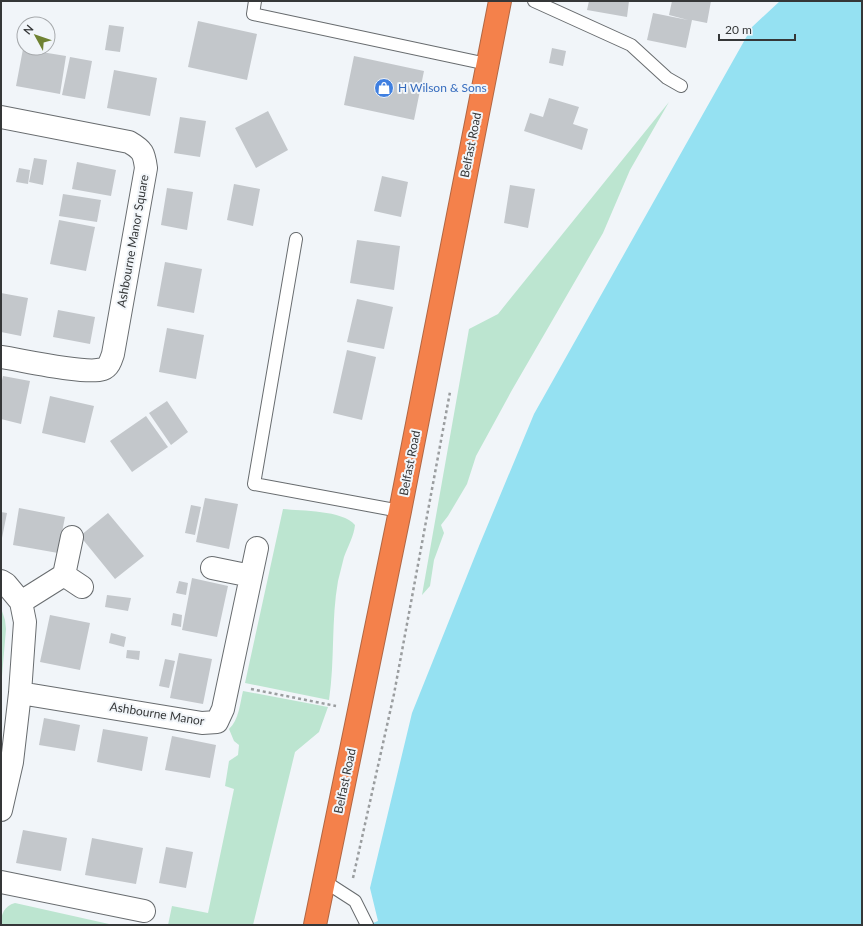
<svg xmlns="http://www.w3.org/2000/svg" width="863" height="926" font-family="Lato,sans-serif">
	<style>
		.green { fill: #bce5d0 }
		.water { fill: #95e1f2 }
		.building { fill: #c3c7cb }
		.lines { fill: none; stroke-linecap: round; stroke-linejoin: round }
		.lane-casing { stroke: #686c6f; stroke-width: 14 }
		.street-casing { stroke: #686c6f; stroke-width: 24 }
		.highway-casing { stroke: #b16744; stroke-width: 24 }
		.path { stroke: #9a9d9f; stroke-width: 2.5; stroke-dasharray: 3 3; stroke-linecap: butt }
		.lane { stroke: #fff; stroke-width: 12 }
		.street { stroke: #fff; stroke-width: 22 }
		.highway { stroke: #f4814b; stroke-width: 22 }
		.labels { text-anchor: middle; stroke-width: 4; stroke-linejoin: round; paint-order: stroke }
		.shop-label { font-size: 12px; fill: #366cbe; stroke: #f1f5f9; text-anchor: start }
		.street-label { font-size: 12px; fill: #353738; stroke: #f1f5f9 }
	</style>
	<rect width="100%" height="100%" fill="#f1f5f9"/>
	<path class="green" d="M669,102L630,170L603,233L512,390L476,456L467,484L448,516L441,525L444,533L434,560L430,586L422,595L469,329L498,314Z
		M283,509C302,511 342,510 355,525C354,536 348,546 344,557C342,565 340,573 338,581C331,620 335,661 329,700L245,683Z
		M1,608L5,620L6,629L1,688Z
		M243,691L328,707L319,732L295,752L253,925H168L172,906L208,913L234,789L225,786L229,761L238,755L239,745L234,741L229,729C239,720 240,703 243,691Z
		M15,903L109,924L110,925H1C1,914 4,906 15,903Z"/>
	<path class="water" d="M780,1H862V925H368L378,921L370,888L412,713L479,546L534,414L752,27Z"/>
	<path class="building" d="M589,1H629L627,17L587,10Z
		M672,1H711L707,23L692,20L686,48L647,40L653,13L688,20L669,15Z
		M198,21L257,34L247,80L188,67Z
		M109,25L124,27L120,52L105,50Z
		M552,48L566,51L563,66L549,63Z
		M23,49L66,56L60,94L16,86Z
		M354,56L424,71L414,120L344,105Z
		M70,57L92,61L85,99L62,95Z
		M114,70L157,78L150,116L107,108Z
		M549,98L579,107L573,124L588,129L582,150L524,131L530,113L543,117Z
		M268,111L288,150L256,168L235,128Z
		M180,117L206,121L200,157L174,153Z
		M34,158L47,160L43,185L29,182Z
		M77,162L116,170L111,196L72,189Z
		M19,168L30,170L28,184L16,182Z
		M382,176L408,182L401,217L374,211Z
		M234,184L260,189L253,226L227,220Z
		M510,185L535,189L528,228L504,223Z
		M167,188L193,192L187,230L161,225Z
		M63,194L101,200L97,222L59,216Z
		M59,220L95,227L86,271L50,264Z
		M357,240L400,246L394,290L350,283Z
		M165,262L202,269L194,313L157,306Z
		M1,293L28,298L21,336L1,332Z
		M357,299L393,307L384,349L347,342Z
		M58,310L95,317L90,344L53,337Z
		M167,328L204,335L196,379L159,372Z
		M347,350L376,357L362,420L333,413Z
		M3,376L30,381L21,424L1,419V385Z
		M50,396L94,406L85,443L42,433Z
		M167,401L188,432L171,445L149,413Z
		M146,416L168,447L132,472L110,441Z
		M205,498L238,504L229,549L196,542Z
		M191,505L201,507L195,535L185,533Z
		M19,508L65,517L58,553L13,545Z
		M1,512L7,513L2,538H1Z
		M108,513L144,556L115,579L80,536Z
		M192,578L228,586L217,637L182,630Z
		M179,581L188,583L186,595L176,593Z
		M107,595L131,598L128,611L105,607Z
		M173,613L182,615L181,627L171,625Z
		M50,615L90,623L80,670L40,662Z
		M111,633L126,637L124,647L109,643Z
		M127,650L140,651L139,660L126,658Z
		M179,653L212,659L203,704L170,698Z
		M165,659L175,661L169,688L159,686Z
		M44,718L80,725L75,751L39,745Z
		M103,729L148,737L142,771L97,762Z
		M172,736L216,745L210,778L165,770Z
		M23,830L67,838L61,871L16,863Z
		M92,838L143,848L136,884L85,875Z
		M166,847L193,852L186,888L159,883Z"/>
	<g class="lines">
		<g class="lane-casing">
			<path id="lane" d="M255,1L253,14L487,64
				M534,1L631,45L667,78L681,86
				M296,239L254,484L400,511
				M324,881L355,901L367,925"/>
		</g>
		<g class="street-casing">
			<path id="street" d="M1,117L129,142C143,150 144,153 146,168L113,354C111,360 109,367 103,369C86,375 22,360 1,357
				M212,568L251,576
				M64,575L72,537
				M1,581L6,584L21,602L25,622L20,693L12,762L1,810
				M21,602L64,575L82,587
				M20,693L202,723L217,722L223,709L257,548
				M1,882L144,911"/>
		</g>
		<g class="highway-casing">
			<path id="highway" d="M315,925L400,511L500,1"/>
		</g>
		<path class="path" d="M251,689L336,706
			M353,878L394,694L450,392"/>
		<use href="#lane" class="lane"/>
		<use href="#street" class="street"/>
		<use href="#highway" class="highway"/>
	</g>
	<defs>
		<g id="shop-disc" transform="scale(1)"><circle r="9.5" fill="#3f7fe0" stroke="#f1f5f9"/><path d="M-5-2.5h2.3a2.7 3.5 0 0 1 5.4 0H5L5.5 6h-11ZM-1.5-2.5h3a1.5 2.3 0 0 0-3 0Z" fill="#fff"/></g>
	</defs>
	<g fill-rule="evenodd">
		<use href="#shop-disc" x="384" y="88"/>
	</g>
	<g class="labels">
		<g class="shop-label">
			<text x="398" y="92">H Wilson &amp; Sons</text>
		</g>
		<g class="street-label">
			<text transform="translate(471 145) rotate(-79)" y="4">Belfast Road</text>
			<text transform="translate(133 241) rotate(-80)" y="4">Ashbourne Manor Square</text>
			<text transform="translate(410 463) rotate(-79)" y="4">Belfast Road</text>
			<text transform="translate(157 714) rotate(9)" y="4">Ashbourne Manor</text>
			<text transform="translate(345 781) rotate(-78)" y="4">Belfast Road</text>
		</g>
	</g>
	<rect width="863" height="926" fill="none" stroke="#353738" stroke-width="4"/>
	<g transform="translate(36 36) rotate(310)"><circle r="19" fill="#f1f5f9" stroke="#a6a9ac"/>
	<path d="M0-3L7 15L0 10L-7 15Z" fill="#6f8232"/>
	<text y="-6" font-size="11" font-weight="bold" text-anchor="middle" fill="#353738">N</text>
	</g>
	<path d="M719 34v6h76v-6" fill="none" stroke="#353738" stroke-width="2"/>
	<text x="725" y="34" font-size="12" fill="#353738" stroke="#f1f5f9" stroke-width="3" paint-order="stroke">20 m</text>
</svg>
